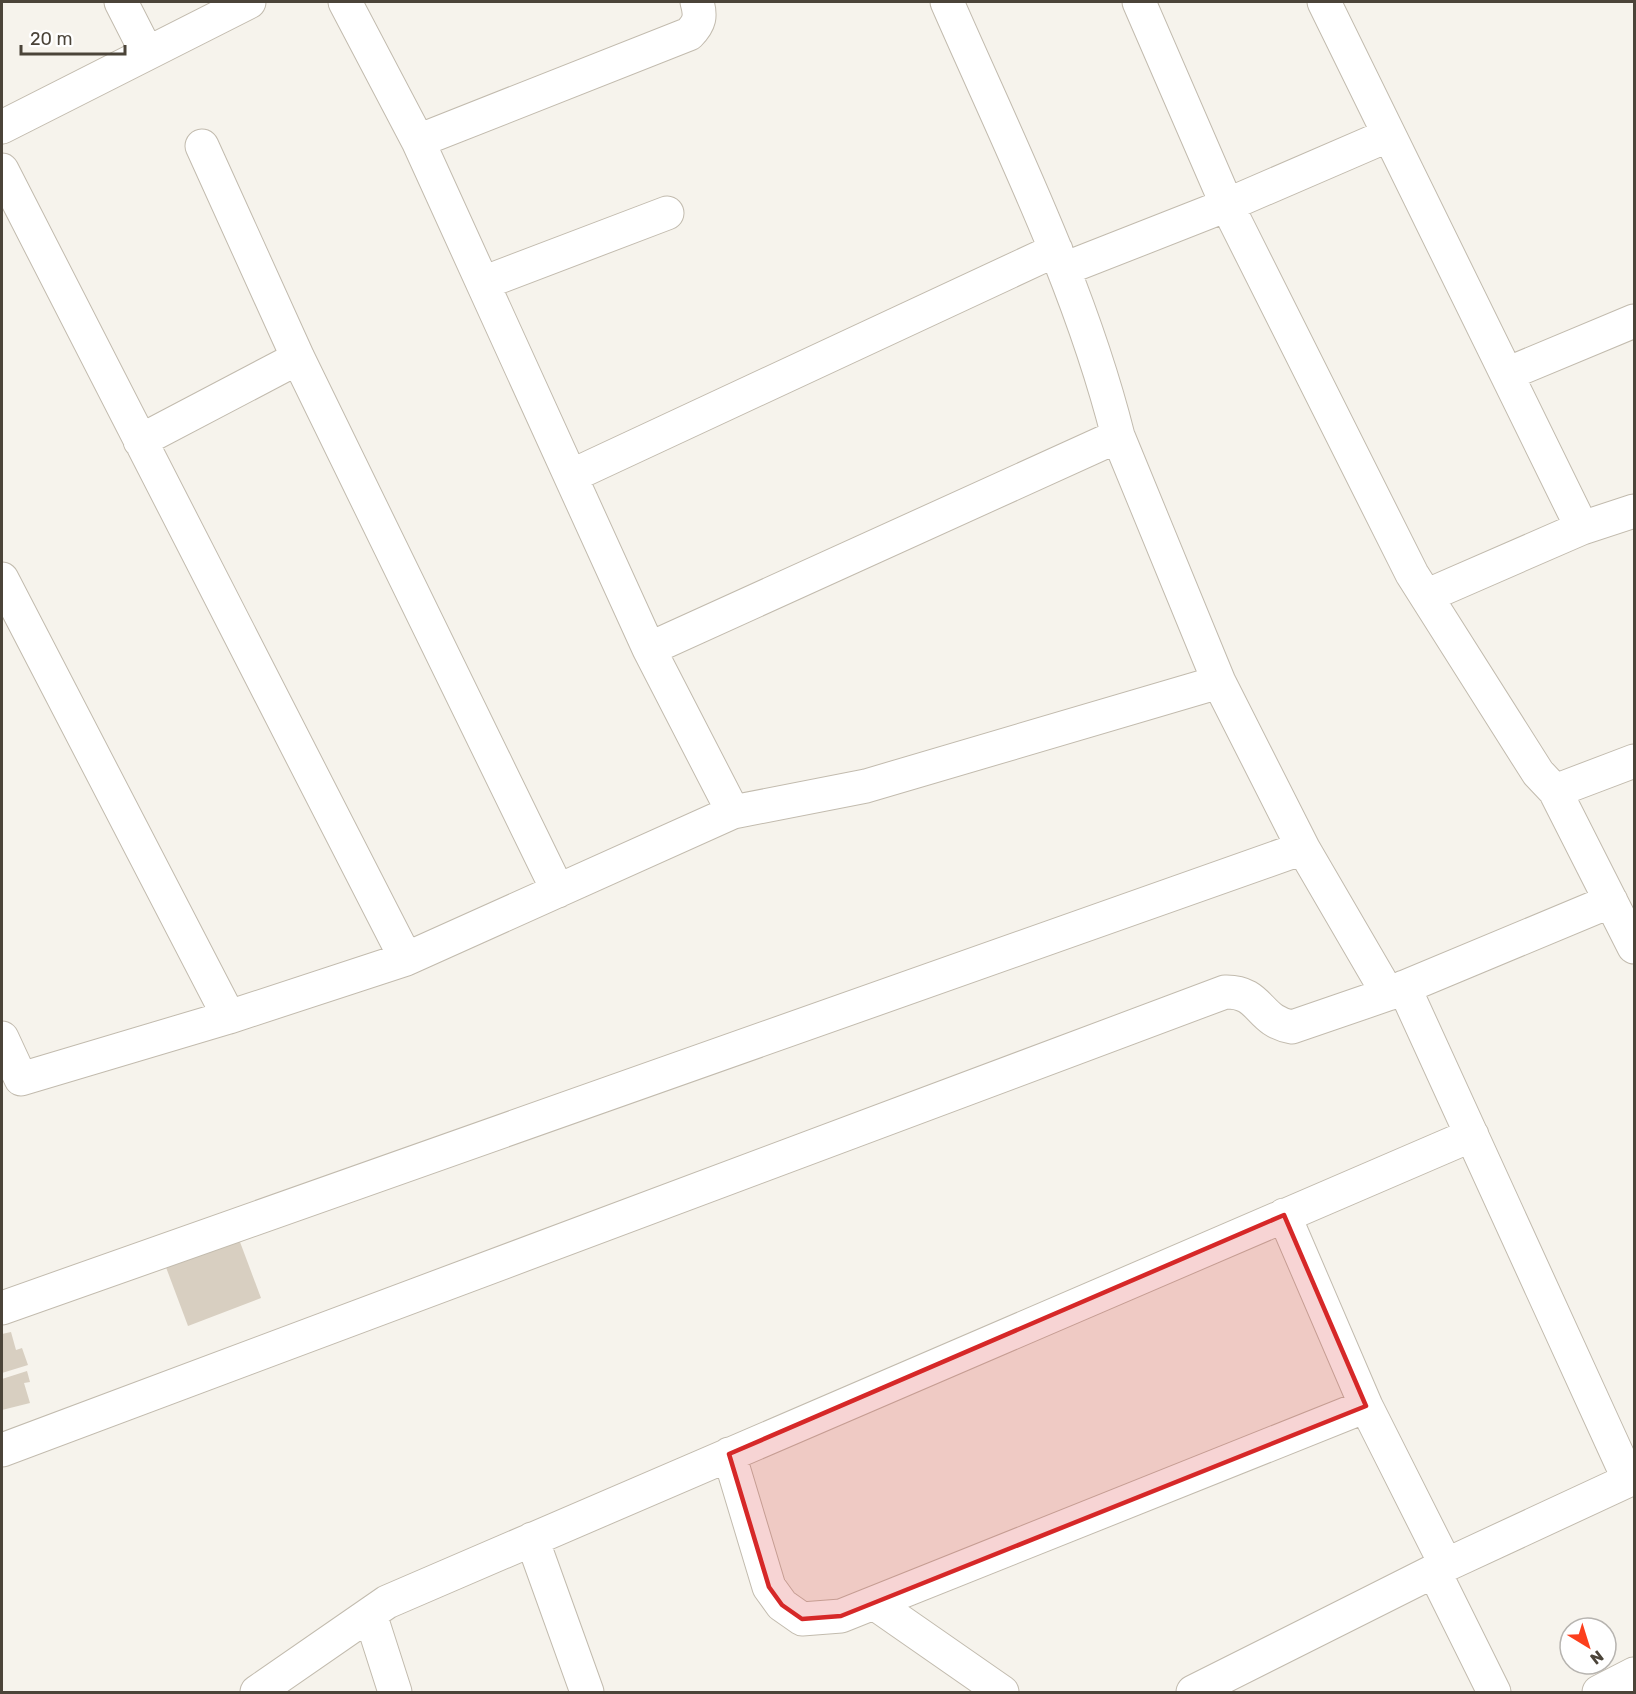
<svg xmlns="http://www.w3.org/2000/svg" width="1636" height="1694" font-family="Rubik,sans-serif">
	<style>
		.building { fill: #d8cfc1 }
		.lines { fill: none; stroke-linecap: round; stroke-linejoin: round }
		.minor-casing { stroke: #c2bbae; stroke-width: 35 }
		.minor { stroke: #fff; stroke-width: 33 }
		.marked { fill: #d62828; fill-opacity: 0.2; stroke: #d62828; stroke-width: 4.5; stroke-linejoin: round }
	</style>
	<rect width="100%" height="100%" fill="#f6f3ec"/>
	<path class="building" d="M237,1234L261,1298L188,1326L164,1262Z
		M11,1332L16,1350L22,1348L28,1365L2,1373V1334Z
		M27,1371L30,1382L24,1383L30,1403L2,1410V1379Z"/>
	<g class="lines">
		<g class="minor-casing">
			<path id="minor" d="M121,2L147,53
				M1139,2L1227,205L1412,574L1538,773L1555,791
				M1324,2L1582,528
				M2,127L249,2
				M418,141L689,34C700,23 701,16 697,2
				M202,146L298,358L558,891
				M2,170L406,959L733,812L649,649L418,141L345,2
				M1064,269L1227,205L1389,135
				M483,283L667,213
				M1507,374L1634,321
				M140,441L298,358
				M571,476L1056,250
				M2,579L229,1017L21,1079L2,1038
				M1426,596L1582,528L1634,511
				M649,649L1118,436
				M1219,682L1303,848
				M1634,761L1555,791L1634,947
				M733,812L866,786L1219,682L1118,436C1080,285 1009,144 947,2
				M229,1017L406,959
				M1284,1215L1366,1406
				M2,1308L1303,848L1388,994
				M2,1450L1225,992C1262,991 1257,1021 1292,1027L1388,994L1611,901
				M729,1454L769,1587L782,1605L802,1619L841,1616L1366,1406L1446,1565
				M532,1539L587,1692
				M1434,1571L1494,1692
				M874,1603L1002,1692
				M370,1614L395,1692
				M257,1692L387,1602L1472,1135
				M1193,1692L1446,1565L1629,1480L1404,987
				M1599,1692L1634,1674"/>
		</g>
		<use href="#minor" class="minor"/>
	</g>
	<path class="marked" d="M1284,1215L1366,1406L841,1616L802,1619L782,1605L769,1587L729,1454Z"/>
	<rect width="1636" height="1694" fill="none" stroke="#4b4439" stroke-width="6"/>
	<g transform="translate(1588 1646) rotate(142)"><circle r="28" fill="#ffffff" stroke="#b7b4b0" stroke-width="1.5"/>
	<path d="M0-4.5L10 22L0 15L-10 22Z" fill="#fc3f1d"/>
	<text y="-9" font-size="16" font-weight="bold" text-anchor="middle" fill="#4b4439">N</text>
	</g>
	<path d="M21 45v9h104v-9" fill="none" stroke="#4b4439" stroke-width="3"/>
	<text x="30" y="45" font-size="18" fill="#4b4439" stroke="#ffffff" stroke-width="4.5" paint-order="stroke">20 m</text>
</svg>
